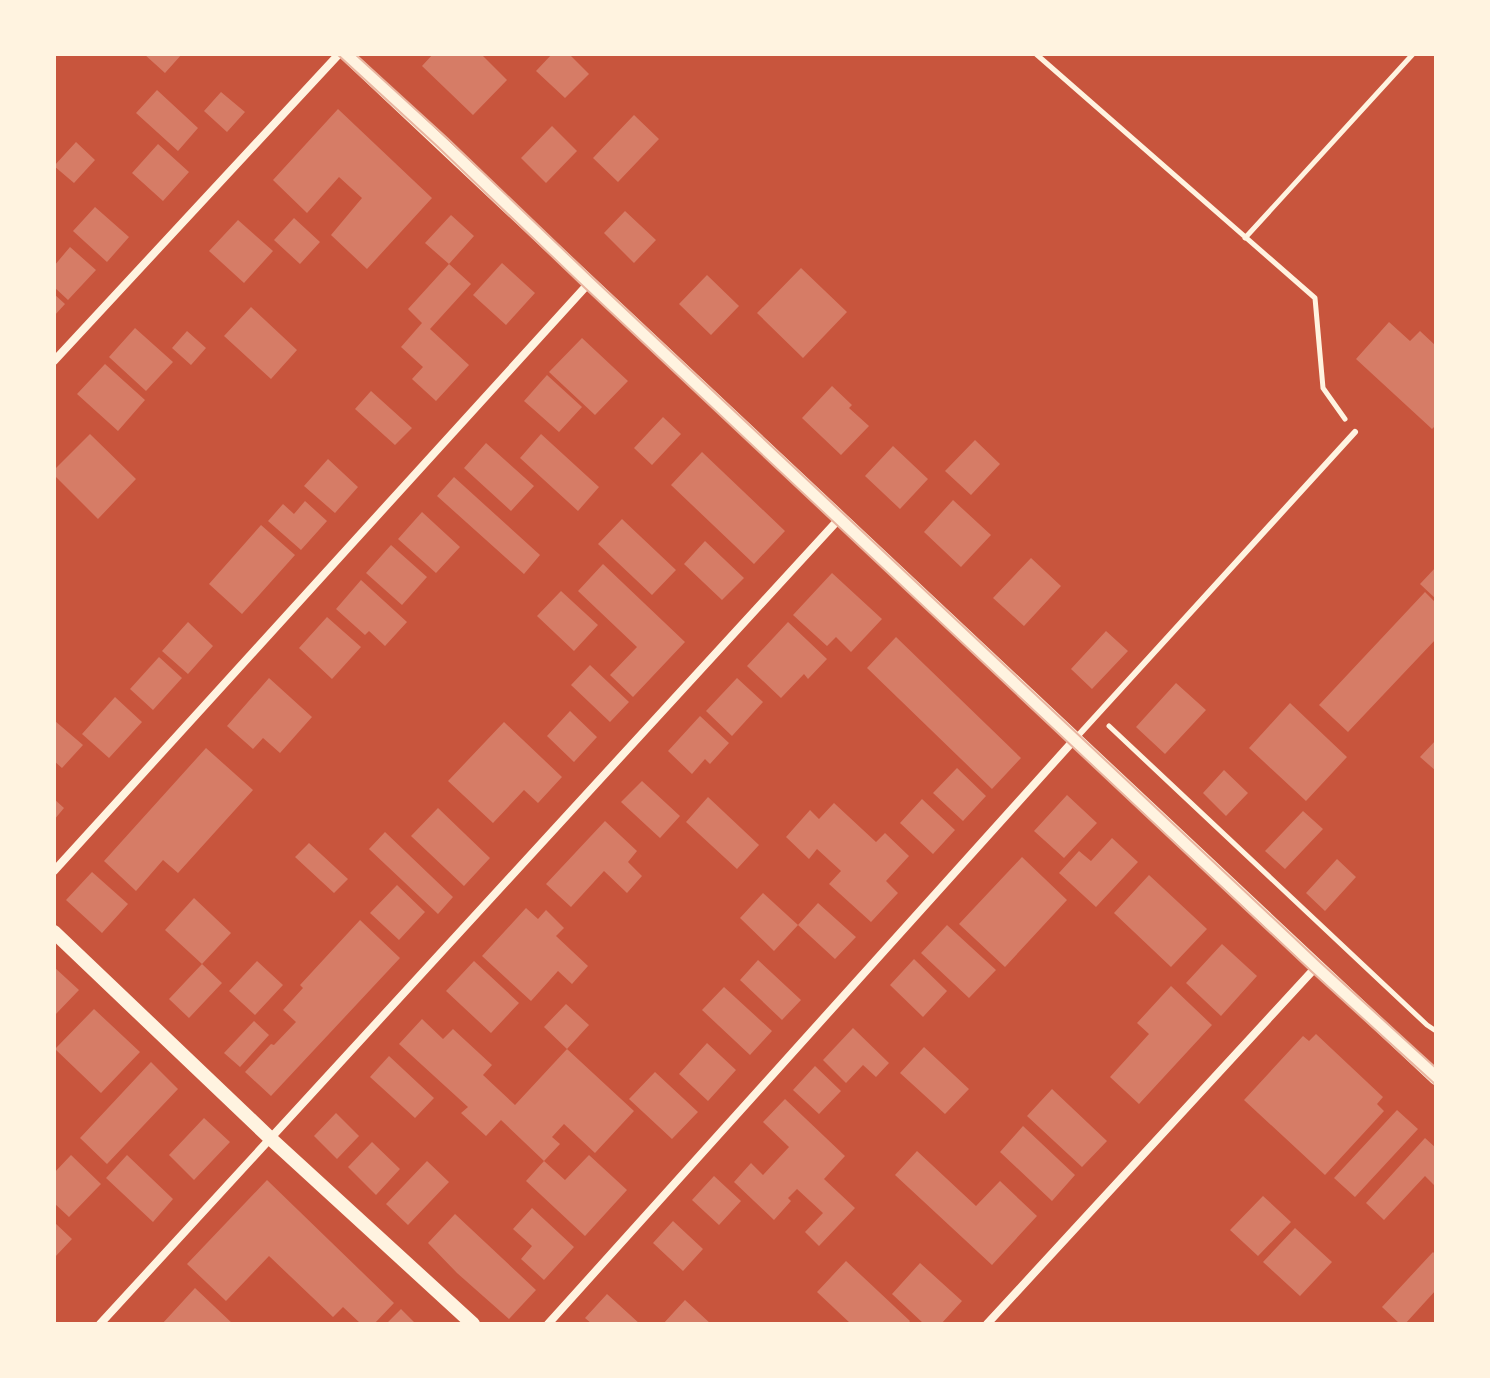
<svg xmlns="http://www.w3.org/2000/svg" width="1490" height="1378" font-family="'Noto Sans',sans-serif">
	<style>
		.building { fill: #d67c66 }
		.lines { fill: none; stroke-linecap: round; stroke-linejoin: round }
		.path { stroke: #fff3e0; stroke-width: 5 }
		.service { stroke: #fff3e0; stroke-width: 6 }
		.minor { stroke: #fff3e0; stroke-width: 8 }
		.tertiary { stroke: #fff3e0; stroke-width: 14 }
		.tram { stroke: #e9b49f; stroke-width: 2 }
	</style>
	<rect width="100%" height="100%" fill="#c8553d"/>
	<path class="building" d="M144,54H182L165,73Z
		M433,54H481L507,80L473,115L422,66Z
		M552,54H569L589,74L565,98L536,71Z
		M157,90L198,128L178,151L136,113Z
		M221,92L245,112L227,132L204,111Z
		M338,109L432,198L367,269L331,235L362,198L339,177L307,213L273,180Z
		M634,115L659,139L618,182L593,158Z
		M552,126L577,151L546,183L521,158Z
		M76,142L95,160L74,183L54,166Z
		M158,144L189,172L163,201L132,173Z
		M95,207L129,237L107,262L73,231Z
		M625,211L656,240L634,263L604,233Z
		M451,215L474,236L449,264L425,243Z
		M294,218L320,242L300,264L274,240Z
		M238,220L273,251L244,283L209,251Z
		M70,247L96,270L68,300L54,287V266Z
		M502,263L535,293L506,325L473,295Z
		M449,264L471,284L430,329L469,365L436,401L412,379L423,367L401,347L422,323L408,309Z
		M801,268L847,312L803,358L757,313Z
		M707,275L739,306L711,335L679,304Z
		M54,294L65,304L54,316Z
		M251,307L297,350L271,379L224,336Z
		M1389,322L1410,341L1420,331L1436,346V425L1432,429L1356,359Z
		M135,328L173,362L146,391L109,357Z
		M187,331L206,348L191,365L172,348Z
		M582,338L628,381L595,415L549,372Z
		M105,364L145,400L118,431L77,394Z
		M547,375L582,407L559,432L524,401Z
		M832,386L852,405L849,408L869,426L841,455L802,418Z
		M371,391L412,428L395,445L355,409Z
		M663,417L681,434L652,465L634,448Z
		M90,434L136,479L98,519L54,475V470Z
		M541,434L599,487L578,511L520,458Z
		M975,440L1000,464L971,495L945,471Z
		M486,443L534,486L511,511L464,468Z
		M893,446L928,479L900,509L865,476Z
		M702,452L785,531L754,564L671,485Z
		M328,459L358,487L335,513L304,486Z
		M454,477L540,555L524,574L437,496Z
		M953,500L991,535L961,567L924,532Z
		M305,501L327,521L301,550L268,521L283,504L294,514Z
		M422,512L460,547L436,573L398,539Z
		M622,519L676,570L652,595L598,544Z
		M261,525L295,555L242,614L209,584Z
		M705,541L744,578L722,600L684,564Z
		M391,545L427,577L402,605L366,573Z
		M1031,558L1061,586L1024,626L993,598Z
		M603,564L685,642L633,697L610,675L637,647L578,591Z
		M1436,567V599L1420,584Z
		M832,573L882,619L851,652L836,637L827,646L793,615Z
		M361,580L407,622L385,646L369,631L365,635L336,609Z
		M561,591L598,625L574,651L537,616Z
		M1425,592L1436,603V639L1348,732L1319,705Z
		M327,617L361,647L332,679L299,648Z
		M188,622L213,646L188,674L162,651Z
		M788,622L827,659L808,679L804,674L781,698L747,666Z
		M1106,631L1128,651L1092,689L1071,669Z
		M896,637L1021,758L992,789L867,668Z
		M159,657L182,678L153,710L130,689Z
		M590,665L629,702L610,722L571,685Z
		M269,678L312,717L280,753L263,738L253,749L227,726Z
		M737,678L763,702L732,736L706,711Z
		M1176,683L1206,710L1165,754L1136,727Z
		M115,697L142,722L109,758L82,734Z
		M1290,703L1347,757L1306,801L1249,748Z
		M570,711L597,737L574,762L547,736Z
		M700,716L729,743L710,764L705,759L692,774L668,751Z
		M55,721L83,745L62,768L54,761Z
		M504,722L562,777L538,803L524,790L493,823L448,781Z
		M1436,740V771L1420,757Z
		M206,748L253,790L178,873L163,860L136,891L104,861Z
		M957,768L986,796L963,821L933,793Z
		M1224,770L1248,793L1226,816L1203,793Z
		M642,781L680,816L660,838L621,802Z
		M1067,795L1097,823L1064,858L1034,831Z
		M708,797L759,845L737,869L686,822Z
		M54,799L64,808L54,820Z
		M922,799L955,830L933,854L900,823Z
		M834,803L876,842L885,833L909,856L886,881L898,893L871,922L829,884L841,871L817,849L809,859L786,837L810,810L819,819Z
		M438,808L490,858L464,886L411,836Z
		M1303,811L1323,829L1285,869L1265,851Z
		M605,821L637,851L628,862L642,876L627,893L604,871L571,907L546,884Z
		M385,832L453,897L438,914L369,849Z
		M1112,838L1138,862L1096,907L1059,873L1079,851L1091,861Z
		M309,843L348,879L334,893L295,857Z
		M1022,857L1067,900L1005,967L959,924Z
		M1337,859L1356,877L1325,911L1306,893Z
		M92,872L128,904L102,933L66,900Z
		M1149,875L1207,929L1171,967L1114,913Z
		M397,885L425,912L399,940L370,913Z
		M763,893L798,925L774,951L740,918Z
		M194,898L231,933L202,964L165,930Z
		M818,903L856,937L835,959L798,925Z
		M526,908L538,919L546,910L564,928L556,936L588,966L572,984L558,971L531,1001L482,956Z
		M360,920L400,958L271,1096L245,1072L271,1044L274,1045L296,1022L283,1010L303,988L300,985Z
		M947,925L996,970L969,998L921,953Z
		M1222,944L1257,976L1221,1016L1186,983Z
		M914,959L947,991L923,1017L890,985Z
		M758,960L801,1000L782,1020L740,980Z
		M257,961L283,985L255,1015L229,991Z
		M474,961L519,1003L491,1033L446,991Z
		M202,964L222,983L189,1018L169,999Z
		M54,967L79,990L54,1016Z
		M1171,986L1212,1025L1139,1104L1110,1077L1149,1034L1137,1023Z
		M724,987L772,1031L750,1055L702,1010Z
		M566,1004L589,1025L567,1049L544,1027Z
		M94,1009L140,1052L101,1093L55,1049Z
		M422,1019L443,1039L453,1029L492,1065L483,1075L515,1105L567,1049L634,1111L595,1153L564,1124L552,1137L560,1144L544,1161L501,1120L486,1136L461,1113L468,1107L399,1044Z
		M254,1021L269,1035L240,1067L224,1053Z
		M853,1028L889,1063L876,1077L863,1065L846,1083L823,1060Z
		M1316,1034L1383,1097L1377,1104L1384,1111L1325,1175L1244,1100L1303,1036L1309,1041Z
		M707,1043L736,1070L708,1101L679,1074Z
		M924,1047L969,1089L945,1114L900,1073Z
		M389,1056L434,1098L415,1118L370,1077Z
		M151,1062L178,1089L107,1164L80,1138Z
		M815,1066L841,1091L819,1114L793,1090Z
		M655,1072L698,1112L672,1139L629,1099Z
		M1052,1089L1107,1141L1082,1167L1027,1116Z
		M785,1099L845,1156L824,1179L855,1208L819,1246L805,1232L823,1213L797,1189L788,1198L791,1201L774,1220L734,1182L751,1163L763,1175L789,1147L763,1122Z
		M1397,1110L1418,1129L1355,1197L1334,1178Z
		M336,1113L359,1136L337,1159L314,1136Z
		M204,1118L230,1142L194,1180L169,1155Z
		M1023,1126L1075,1175L1052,1201L1000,1152Z
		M1425,1138L1436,1148V1187L1425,1176L1384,1220L1366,1203Z
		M372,1142L400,1169L376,1195L348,1167Z
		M917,1151L976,1206L1000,1181L1037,1216L992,1265L895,1175Z
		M71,1155L101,1184L69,1217L54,1203V1173Z
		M127,1155L173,1199L153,1222L106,1178Z
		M589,1155L627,1190L585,1236L526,1181L544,1161L565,1180Z
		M427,1161L449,1182L408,1225L386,1204Z
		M714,1176L741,1201L719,1225L692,1200Z
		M267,1180L394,1303L374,1324H361L343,1307L333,1317L269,1256L226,1301L187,1264Z
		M1263,1196L1291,1222L1258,1256L1230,1230Z
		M532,1208L574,1247L544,1280L521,1259L532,1246L513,1229Z
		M455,1214L536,1290L509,1319L457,1273L428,1243Z
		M673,1221L703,1249L683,1271L653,1243Z
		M54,1222L72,1239L54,1258Z
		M1295,1228L1332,1262L1300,1296L1263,1262Z
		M1433,1252L1436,1255V1290L1405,1324H1400L1382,1307Z
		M846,1261L910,1321L908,1324H851L817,1292Z
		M920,1263L962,1301L941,1324H924L892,1294Z
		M195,1288L233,1324H162Z
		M607,1294L640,1324H592L585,1318Z
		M685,1300L711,1324H663Z
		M401,1309L416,1324H386Z"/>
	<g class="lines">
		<path class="path" d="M1036,54L1315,298L1323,388L1345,419
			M1245,238L1413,54
			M1109,726L1427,1025L1436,1031"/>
		<path class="service" d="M1075,739L1355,432"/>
		<path class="minor" d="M54,361L339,54
			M54,871L589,283
			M100,1324L839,519
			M548,1324L1075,739
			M987,1324L1316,967"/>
		<path class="tertiary" d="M346,54L1436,1078
			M54,932L271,1139L473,1324"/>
		<path class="tram" d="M337,54L438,147L585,288L1312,972L1436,1085
			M355,54L447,138L594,279L1320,962L1436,1068"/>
	</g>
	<rect width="1490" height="1378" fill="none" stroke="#fff3e0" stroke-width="112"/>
</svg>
